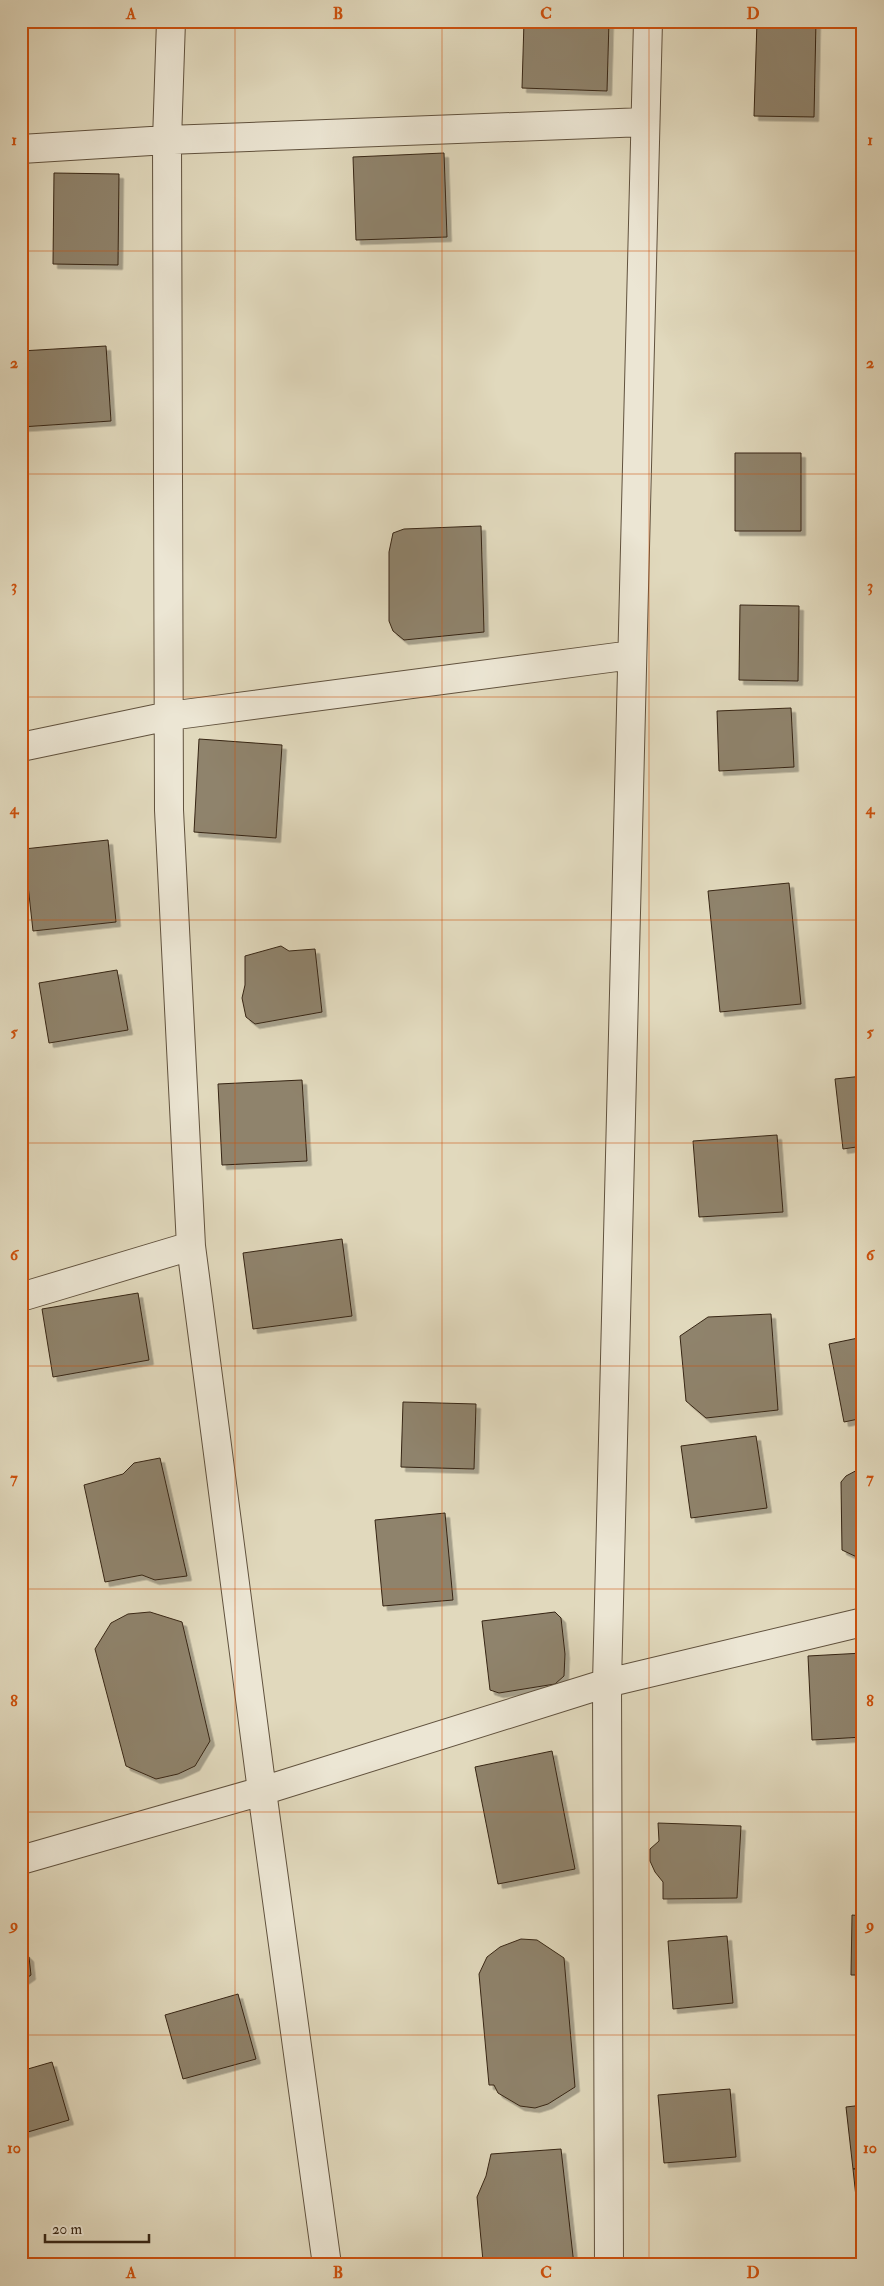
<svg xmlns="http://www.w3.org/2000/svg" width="884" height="2286" font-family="'IM FELL Double Pica',serif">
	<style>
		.building { fill: #8f836c; stroke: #362514; filter: url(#shadow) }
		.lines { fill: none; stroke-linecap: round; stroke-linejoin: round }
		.minor-casing { stroke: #61523e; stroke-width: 30 }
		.minor { stroke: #ece6d4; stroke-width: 28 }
		.grid { fill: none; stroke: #cd510d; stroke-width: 1; stroke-opacity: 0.55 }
		.neatline { fill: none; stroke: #cd510d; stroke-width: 2 }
		.grid-label { font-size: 16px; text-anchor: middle; font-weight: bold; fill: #cd510d }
	</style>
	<defs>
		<filter id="shadow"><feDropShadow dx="4.5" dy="4.5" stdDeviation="0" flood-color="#0004"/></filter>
	</defs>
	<rect width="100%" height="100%" fill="#e1d9bd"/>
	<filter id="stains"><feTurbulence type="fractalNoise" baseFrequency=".004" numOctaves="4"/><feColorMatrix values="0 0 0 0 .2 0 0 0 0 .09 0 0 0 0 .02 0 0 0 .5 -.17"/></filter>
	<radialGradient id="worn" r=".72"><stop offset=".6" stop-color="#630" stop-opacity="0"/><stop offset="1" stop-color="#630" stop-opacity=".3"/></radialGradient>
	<path class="building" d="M524,21H609L607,91L522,88Z
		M757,21H816L814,117L754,116Z
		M444,153L447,237L356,240L353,157Z
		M54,173L119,174L118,265L53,264Z
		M106,346L111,421L21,427V351Z
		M735,453H801V531H735Z
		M481,526L484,632L404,640L393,631L389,621V552L393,533L404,529Z
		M740,605L799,606L798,681L739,680Z
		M791,708L794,767L719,771L717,711Z
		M199,739L282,745L276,838L194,832Z
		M108,840L116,922L33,931L24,849Z
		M789,883L801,1004L720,1012L708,891Z
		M281,946L289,951L315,949L322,1012L255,1024L246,1017L242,998L245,985V956Z
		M117,970L128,1030L49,1043L39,983Z
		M863,1076V1146L843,1149L835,1079Z
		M302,1080L307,1161L222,1165L218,1084Z
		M777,1135L783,1212L699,1217L693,1141Z
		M342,1239L352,1316L253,1329L243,1253Z
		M138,1293L149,1360L53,1377L42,1309Z
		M771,1314L778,1410L706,1418L686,1401L680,1336L708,1317Z
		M863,1337V1418L844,1422L829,1344Z
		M403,1402L476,1404L474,1469L401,1467Z
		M756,1436L767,1508L691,1518L681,1446Z
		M160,1458L187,1576L155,1580L142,1575L105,1582L84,1485L123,1474L134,1463Z
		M861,1468L863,1559H861L842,1550L841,1482L846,1476Z
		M445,1513L453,1600L383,1606L375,1520Z
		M150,1612L182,1622L210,1741L195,1766L178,1774L156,1779L126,1766L95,1649L111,1623L128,1614Z
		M555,1612L561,1618L565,1654L564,1676L555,1684L499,1693L490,1690L482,1621Z
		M863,1653V1737L812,1740L808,1656Z
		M552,1751L575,1869L498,1884L475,1767Z
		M658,1823L741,1826L737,1898L663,1899V1882L655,1872L650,1861V1849L659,1841Z
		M852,1915L863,1916V1975H851Z
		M727,1936L733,2003L673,2009L668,1941Z
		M521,1939L537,1940L564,1958L575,2087L548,2104L535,2108L520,2106L498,2093L494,2085H489L479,1974L487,1957L500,1947Z
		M21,1949L29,1957L31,1975L21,1982Z
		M238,1994L256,2059L183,2079L165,2015Z
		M52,2062L69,2120L21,2134V2071Z
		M730,2089L736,2157L664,2163L658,2095Z
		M863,2105V2168L853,2169L846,2107Z
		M561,2149L574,2265H498L483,2261L477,2197L486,2176L491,2154Z
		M863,2168V2225H859L853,2169Z"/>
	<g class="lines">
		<g class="minor-casing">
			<path id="minor" d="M171,21L167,140L169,810L191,1246L262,1791L327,2265
				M21,149L167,140L645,122
				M21,747L169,716L632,655
				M21,1297L191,1246
				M21,1860L262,1791L607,1683L863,1622
				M609,2265L607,1683L648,21"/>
		</g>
		<use href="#minor" class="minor"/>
	</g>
	<path class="grid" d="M235,21V2265M442,21V2265M649,21V2265M21,251H863M21,474H863M21,697H863M21,920H863M21,1143H863M21,1366H863M21,1589H863M21,1812H863M21,2035H863"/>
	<rect width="884" height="2286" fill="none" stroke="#e1d9bd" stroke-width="55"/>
	<path d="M45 2234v8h104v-8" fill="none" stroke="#362514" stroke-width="2.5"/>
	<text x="52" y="2234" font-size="15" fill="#362514" stroke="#ece6d4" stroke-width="4" paint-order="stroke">20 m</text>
	<rect x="28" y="28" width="828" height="2230" class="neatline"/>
	<g class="grid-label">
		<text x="131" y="19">A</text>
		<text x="338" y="19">B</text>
		<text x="546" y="19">C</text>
		<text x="753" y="19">D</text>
		<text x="14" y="145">1</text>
		<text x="870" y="145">1</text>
		<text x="14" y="368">2</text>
		<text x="870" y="368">2</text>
		<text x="14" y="591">3</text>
		<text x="870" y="591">3</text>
		<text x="14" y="814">4</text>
		<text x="870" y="814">4</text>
		<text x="14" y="1037">5</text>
		<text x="870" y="1037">5</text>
		<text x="14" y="1260">6</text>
		<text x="870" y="1260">6</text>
		<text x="14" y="1483">7</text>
		<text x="870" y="1483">7</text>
		<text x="14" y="1706">8</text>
		<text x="870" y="1706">8</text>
		<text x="14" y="1930">9</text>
		<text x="870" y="1930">9</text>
		<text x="14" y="2153">10</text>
		<text x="870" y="2153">10</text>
		<text x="131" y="2278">A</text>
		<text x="338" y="2278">B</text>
		<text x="546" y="2278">C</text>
		<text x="753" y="2278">D</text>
	</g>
	<rect width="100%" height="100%" filter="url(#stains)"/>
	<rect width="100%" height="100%" fill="url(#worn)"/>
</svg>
